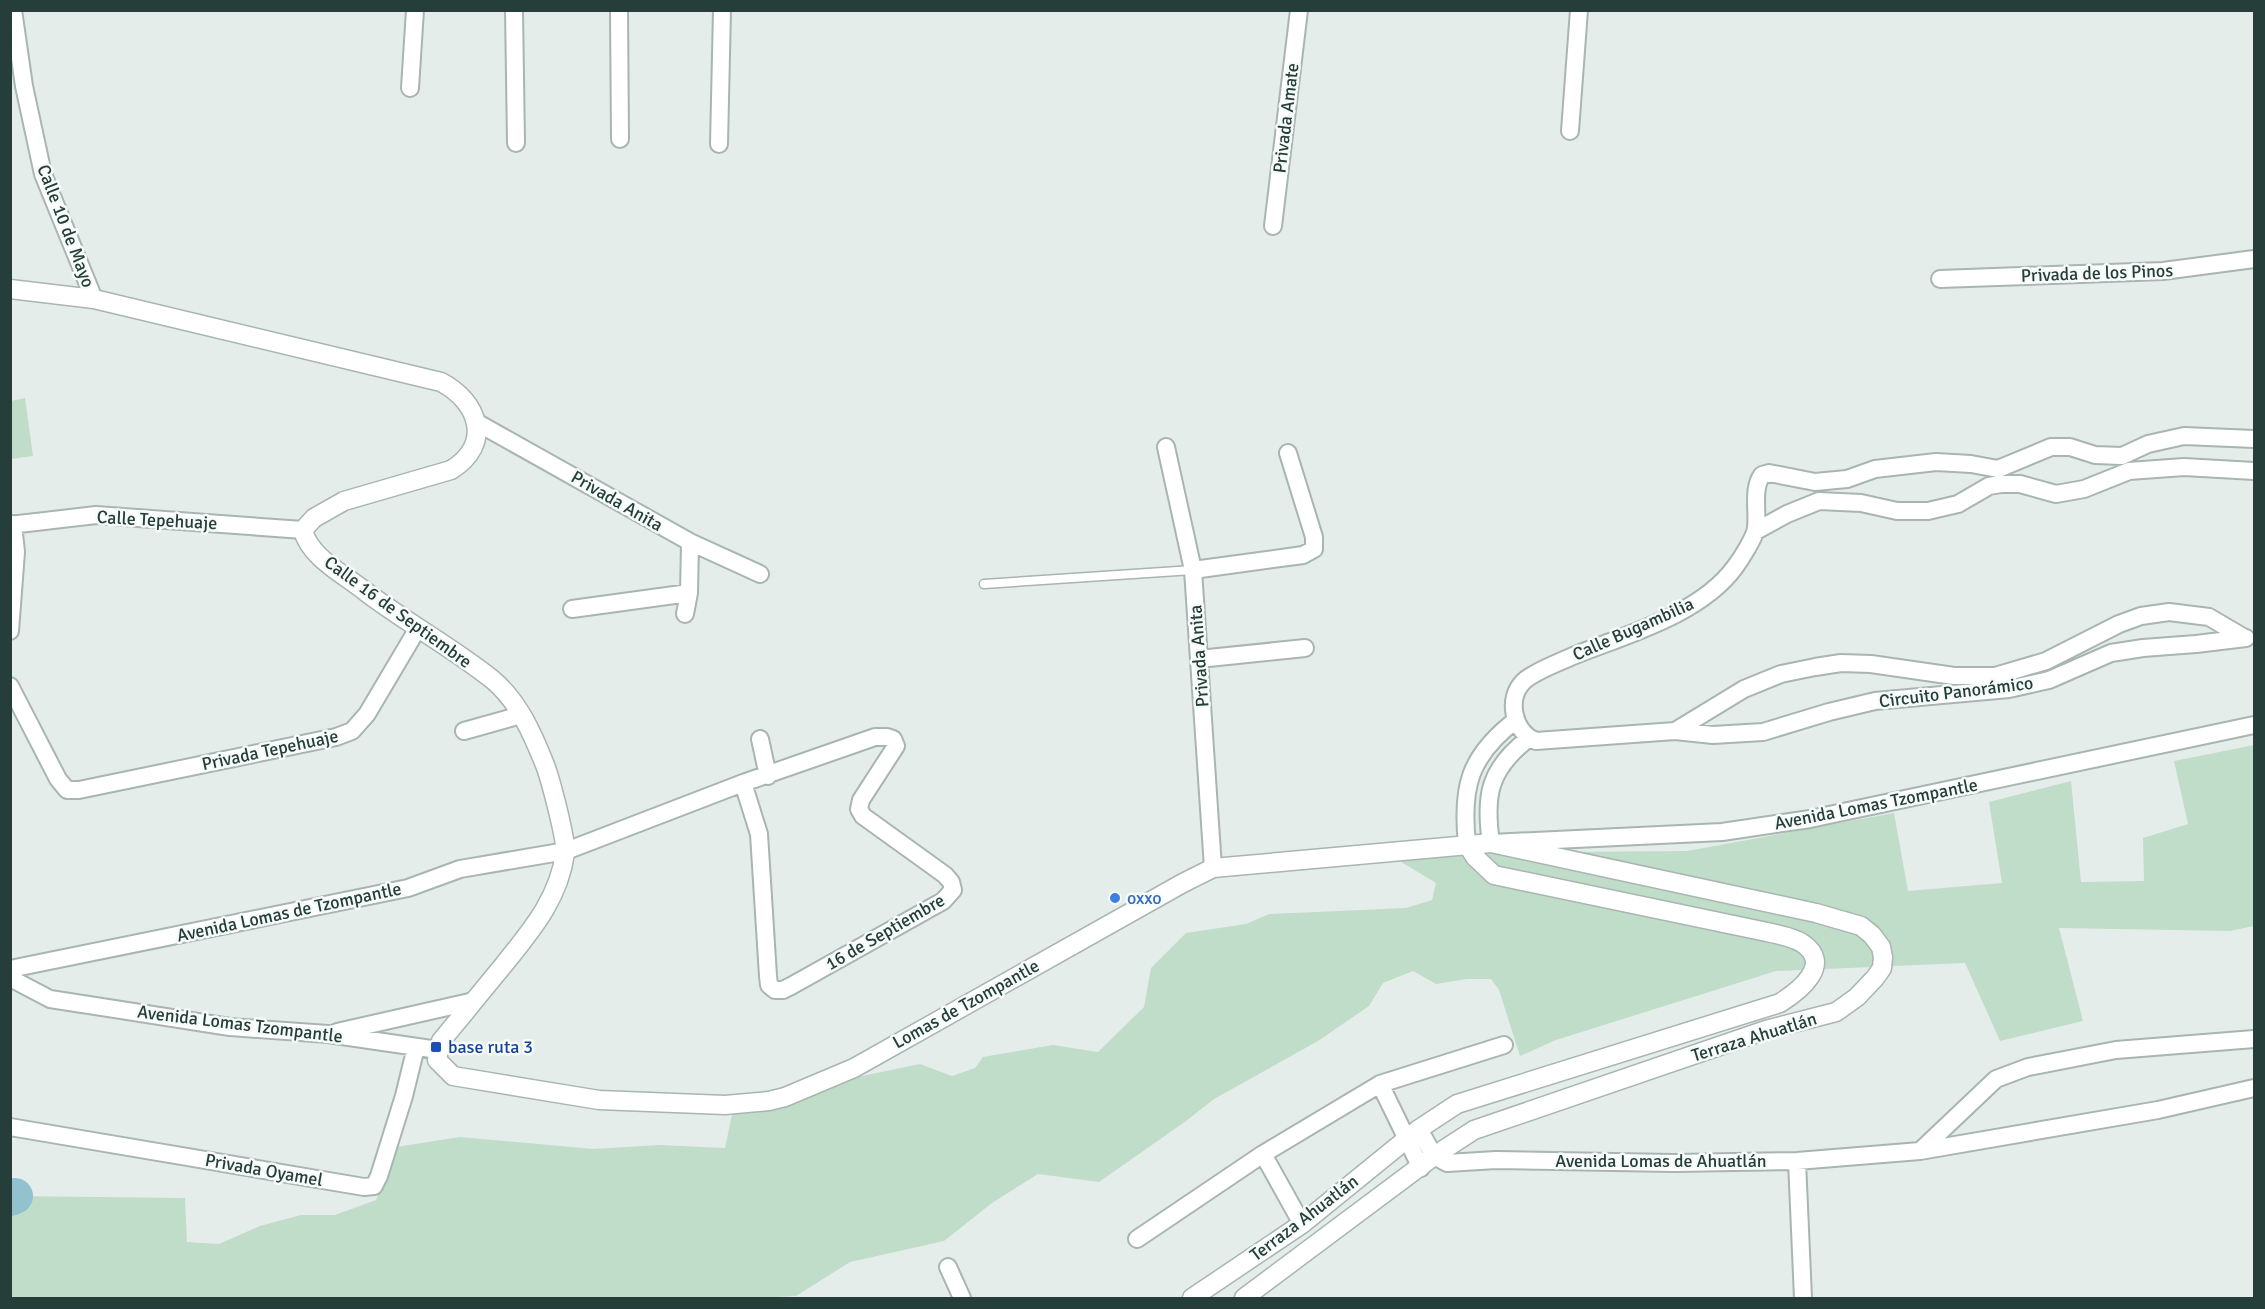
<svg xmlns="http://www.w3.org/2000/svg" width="2265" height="1309" font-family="Signika,sans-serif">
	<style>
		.green { fill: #c0ddc9 }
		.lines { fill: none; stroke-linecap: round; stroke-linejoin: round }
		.river { stroke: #91c2ce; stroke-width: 36 }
		.service-casing { stroke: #a8b5b1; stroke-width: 11 }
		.minor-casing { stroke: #a8b5b1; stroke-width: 20 }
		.tertiary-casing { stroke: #a8b5b1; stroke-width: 21 }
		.service { stroke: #fff; stroke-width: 8 }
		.minor { stroke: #fff; stroke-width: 16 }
		.tertiary { stroke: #fff; stroke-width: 18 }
		.shop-dot { fill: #3f7fe0; stroke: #f6faf8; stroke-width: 2 }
		.transit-dot { fill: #1a4fb4; stroke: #f6faf8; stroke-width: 2 }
		.labels { text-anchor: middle; stroke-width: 5; stroke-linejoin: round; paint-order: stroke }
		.street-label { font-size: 18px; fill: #253e39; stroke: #f6faf8 }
		.shop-label { font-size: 18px; fill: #366cbe; stroke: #f6faf8; text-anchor: start }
		.transit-label { font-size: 18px; fill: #164399; stroke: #f6faf8; text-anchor: start }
	</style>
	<rect width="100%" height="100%" fill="#e5edea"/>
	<path class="green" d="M25,398L33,456L11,459V401Z
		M2254,745V926L2230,931L2059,928L2083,1021L2000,1041L1965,963L1776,971L1556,1040L1520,1056L1499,990L1491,979H1467L1436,984L1413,971L1383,983L1369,1006L1318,1041L1214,1099L1186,1121L1099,1182L1038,1174L992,1203L944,1241L850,1262L796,1296L758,1298H11L10,1196L185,1198L187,1242L219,1244L260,1226L301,1215H335L376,1200L396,1147L460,1137L593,1149L659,1145L725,1148L733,1110L848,1079L920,1064L952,1076L975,1068L983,1057L1053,1045L1098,1052L1144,1007L1151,968L1186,933L1246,924L1269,914L1406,908L1432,900L1436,883L1398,860L1434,853L1687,851L1894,813L1908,891L2002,883L1989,802L2071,781L2081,882L2144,881L2143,838L2188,824L2174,761Z"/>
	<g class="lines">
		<path class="river" d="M10,1198L15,1196"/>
		<g class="service-casing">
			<path id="service" d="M984,584L1193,570"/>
		</g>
		<g class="minor-casing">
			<path id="minor" d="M13,10L24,86L43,174L94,299
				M514,10L516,143
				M619,10L620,139
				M410,88L415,10
				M1570,131L1579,10
				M719,144L722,10
				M1273,226L1299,10
				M1940,279L2163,271L2254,259
				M476,422L690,542L760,574
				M1166,447L1193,570L1213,868
				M10,525L96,515L303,530
				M1756,531L1787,514L1819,501L1861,503L1897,511H1928L1958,504L1989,486L2001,484H2020L2056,494L2084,489L2129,471L2184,467L2254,471
				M1193,570L1303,555L1314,549V537L1288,453
				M572,609L689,593
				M685,614L689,593L690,542
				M10,631L16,552L13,524
				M2243,637L2209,617L2169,612L2141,616L2119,624L2046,661L1995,676H1954L1871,664L1841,663L1815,667L1781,674L1744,689L1675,731L1536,741C1513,732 1506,698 1524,681C1535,671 1560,662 1573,656C1625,635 1700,615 1735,567C1741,559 1755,537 1756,528C1758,511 1752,489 1762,475L1769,473L1815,482L1847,479L1875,469L1936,462L1971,464L1998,469L2051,447H2070L2095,455L2122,456L2148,444L2184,436L2254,439
				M1199,659L1305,648
				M10,686L58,779L67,790H79L336,737L352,731L367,714L418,628
				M464,731L521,715
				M1675,731L1713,735L1763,732L1829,712L1875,701L2009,689L2049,680L2111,653L2143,648L2196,644L2246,638
				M1529,738C1489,769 1484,795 1491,843L1722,832L1810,819L2254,725
				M760,739L768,776
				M1467,844C1461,787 1469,756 1516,720
				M10,969L408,888L460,869L566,851L743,783L875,737H887L893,739L896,746L861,800L859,809L863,816L945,875L951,882L953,890L943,901L791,986L783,990H775L769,985L768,976L759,834L743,783
				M10,978L50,999L230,1027L328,1034L438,1050
				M337,1032L474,1001
				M1380,1084L1421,1168
				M10,1127L364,1187L374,1186L379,1176L404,1096L416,1047
				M1419,1129L1434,1156L1447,1163L1496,1160L1674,1163L1797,1161L1920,1151L2158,1110L2254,1088
				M1920,1151L1996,1079L2028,1067L2116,1050L2254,1039
				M1263,1154L1302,1224
				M1797,1161L1803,1298
				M1137,1239L1263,1154L1380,1084L1504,1045
				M948,1267L962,1298"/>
		</g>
		<g class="tertiary-casing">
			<path id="tertiary" d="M10,289L94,299L441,382C479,402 493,444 451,470L344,501L314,518L303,530C309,557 345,575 366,592C407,623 453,648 493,680C519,702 533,735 545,765C550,778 567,841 565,853C559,899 530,932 502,967C482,991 462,1016 441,1041L437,1060L453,1076L599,1100L725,1105L769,1101L785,1097L854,1068L1183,883L1213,868L1491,843L1816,913L1861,926L1872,935L1881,947L1883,957L1882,968L1875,978L1857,997L1836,1012L1766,1030L1474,1130L1434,1156L1244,1298
				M1192,1298L1302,1224L1419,1129L1457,1104L1780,1003C1799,991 1834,964 1802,943C1791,936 1775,934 1762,931L1494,875L1475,857L1467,844"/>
		</g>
		<use href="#service" class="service"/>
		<use href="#minor" class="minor"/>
		<use href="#tertiary" class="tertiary"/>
	</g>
	<circle class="shop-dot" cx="1115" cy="898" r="6"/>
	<rect class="transit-dot" x="430" y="1041" width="12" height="12" rx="3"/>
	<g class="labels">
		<g class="street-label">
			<text transform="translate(1286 118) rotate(-83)" y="6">Privada Amate</text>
			<text transform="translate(66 226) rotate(69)" y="6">Calle 10 de Mayo</text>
			<text transform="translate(2097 273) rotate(-2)" y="6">Privada de los Pinos</text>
			<text transform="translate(617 501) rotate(30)" y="6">Privada Anita</text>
			<text transform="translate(157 520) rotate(3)" y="6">Calle Tepehuaje</text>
			<text transform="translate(398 612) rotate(36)" y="6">Calle 16 de Septiembre</text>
			<text transform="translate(1633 629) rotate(-24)" y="6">Calle Bugambilia</text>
			<text transform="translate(1199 656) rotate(-94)" y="6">Privada Anita</text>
			<text transform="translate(1956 692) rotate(-7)" y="6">Circuito Panorámico</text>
			<text transform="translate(270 750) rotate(-12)" y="6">Privada Tepehuaje</text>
			<text transform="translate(1876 804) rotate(-11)" y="6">Avenida Lomas Tzompantle</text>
			<text transform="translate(289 912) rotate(-12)" y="6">Avenida Lomas de Tzompantle</text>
			<text transform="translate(885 932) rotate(-30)" y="6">16 de Septiembre</text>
			<text transform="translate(966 1004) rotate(-29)" y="6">Lomas de Tzompantle</text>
			<text transform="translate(240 1024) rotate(7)" y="6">Avenida Lomas Tzompantle</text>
			<text transform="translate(1754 1037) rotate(-17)" y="6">Terraza Ahuatlán</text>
			<text x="1661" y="1167">Avenida Lomas de Ahuatlán</text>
			<text transform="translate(264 1170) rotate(10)" y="6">Privada Oyamel</text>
			<text transform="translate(1304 1218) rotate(-37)" y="6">Terraza Ahuatlán</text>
		</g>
		<g class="shop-label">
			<text x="1127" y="904">oxxo</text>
		</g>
		<g class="transit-label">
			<text x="448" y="1053">base ruta 3</text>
		</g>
	</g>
	<rect width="2265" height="1309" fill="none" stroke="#253e39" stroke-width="24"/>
</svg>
